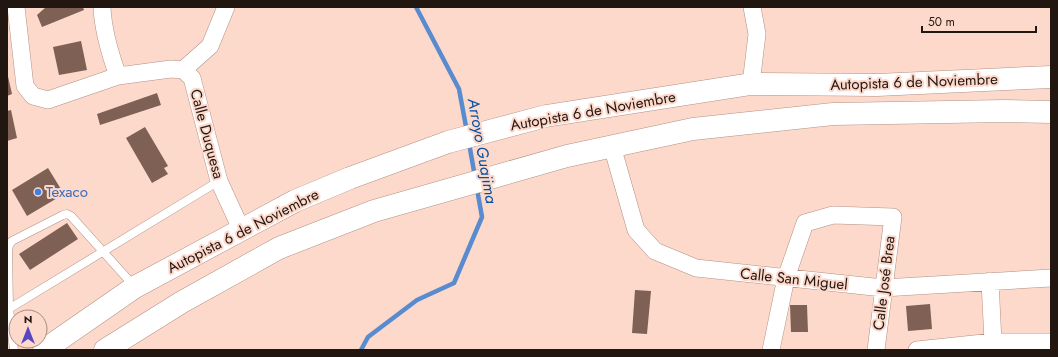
<svg xmlns="http://www.w3.org/2000/svg" width="1058" height="357" font-family="Jost,sans-serif">
	<style>
		.lines { fill: none; stroke-linecap: round; stroke-linejoin: round }
		.stream { stroke: #598bcf; stroke-width: 4.5 }
		.building { fill: #7e6054 }
		.lane-casing { stroke: #b29184; stroke-width: 9 }
		.street-casing { stroke: #b29184; stroke-width: 18 }
		.highway-casing { stroke: #b29184; stroke-width: 23 }
		.lane { stroke: #fff; stroke-width: 8 }
		.street { stroke: #fff; stroke-width: 17 }
		.highway { stroke: #fff; stroke-width: 22 }
		.shop-dot { fill: #3f7fe0; stroke: #fdd9cb; stroke-width: 1.5 }
		.labels { text-anchor: middle; stroke-width: 4; stroke-linejoin: round; paint-order: stroke }
		.street-label { font-size: 15px; fill: #221611; stroke: #fdd9cb }
		.shop-label { font-size: 15px; fill: #366cbe; stroke: #fdd9cb; text-anchor: start }
		.water-label { font-size: 16px; font-style: italic; fill: #0950a1; stroke: #fdd9cb }
	</style>
	<rect width="100%" height="100%" fill="#fdd9cb"/>
	<g class="lines">
		<path class="stream" d="M416,7L459,89L467,132
			M469,143L475,177
			M361,350L368,337L417,300L454,283L482,217L477,189"/>
	</g>
	<path class="building" d="M46,7H83L84,10L42,27L37,15Z
		M81,41L87,70L59,75L53,47Z
		M7,72L12,94L7,96Z
		M157,93L161,105L100,125L97,114Z
		M11,110L17,138L7,141V111Z
		M145,127L168,166L164,168L168,174L152,183L126,138Z
		M48,168L64,194L27,216L12,190Z
		M67,223L78,239L30,270L19,254Z
		M635,290L651,291L647,334L632,333Z
		M930,304L932,329L908,331L906,306Z
		M790,305H807L808,332H791Z"/>
	<g class="lines">
		<g class="lane-casing">
			<path id="lane" d="M7,310L219,181
				M14,350L9,308L8,251L9,245L12,241L63,215L67,214L71,216L134,286"/>
		</g>
		<g class="street-casing">
			<path id="street" d="M16,7L25,86L33,96L48,100L118,76L171,69L183,70L192,78L219,181L241,229
				M102,7C103,31 110,54 118,76
				M183,70L210,46L226,7
				M751,84L757,34L752,7
				M612,146L636,230L655,251L696,268L883,288L1051,278
				M990,281L993,342L996,350
				M771,350L786,278L805,223L833,215L893,217L876,350
				M917,350L993,342H1051"/>
		</g>
		<g class="highway-casing">
			<path id="highway" d="M44,350L135,287L295,201L350,178L448,142L546,116L751,84L877,85L1051,77
				M105,350L182,302L279,248L374,211L567,156L693,129L833,114L1005,111L1051,112"/>
		</g>
		<use href="#lane" class="lane"/>
		<use href="#street" class="street"/>
		<use href="#highway" class="highway"/>
	</g>
	<circle class="shop-dot" cx="38" cy="192" r="4"/>
	<g class="labels">
		<g class="street-label">
			<text transform="translate(914 82) rotate(-2)" y="5">Autopista 6 de Noviembre</text>
			<text transform="translate(593 111) rotate(-10)" y="5">Autopista 6 de Noviembre</text>
			<text transform="translate(207 134) rotate(75)" y="5">Calle Duquesa</text>
			<text transform="translate(243 231) rotate(-27)" y="5">Autopista 6 de Noviembre</text>
			<text transform="translate(794 279) rotate(6)" y="5">Calle San Miguel</text>
			<text transform="translate(884 283) rotate(-83)" y="5">Calle José Brea</text>
		</g>
		<g class="shop-label">
			<text x="46" y="197">Texaco</text>
		</g>
		<g class="water-label">
			<text transform="translate(483 151) rotate(80)" y="6">Arroyo Guajima</text>
		</g>
	</g>
	<rect width="1058" height="357" fill="none" stroke="#221611" stroke-width="16"/>
	<g transform="translate(28 329)"><circle r="19" fill="#fdd9cb" stroke="#a58b81"/>
	<path d="M0-3L7 15L0 10L-7 15Z" fill="#5947bf"/>
	<text y="-6" font-size="11" font-weight="bold" text-anchor="middle" fill="#221611">N</text>
	</g>
	<path d="M922 26v6h114v-6" fill="none" stroke="#221611" stroke-width="2"/>
	<text x="928" y="26" font-size="12" fill="#221611" stroke="#fdd9cb" stroke-width="3" paint-order="stroke">50 m</text>
</svg>
